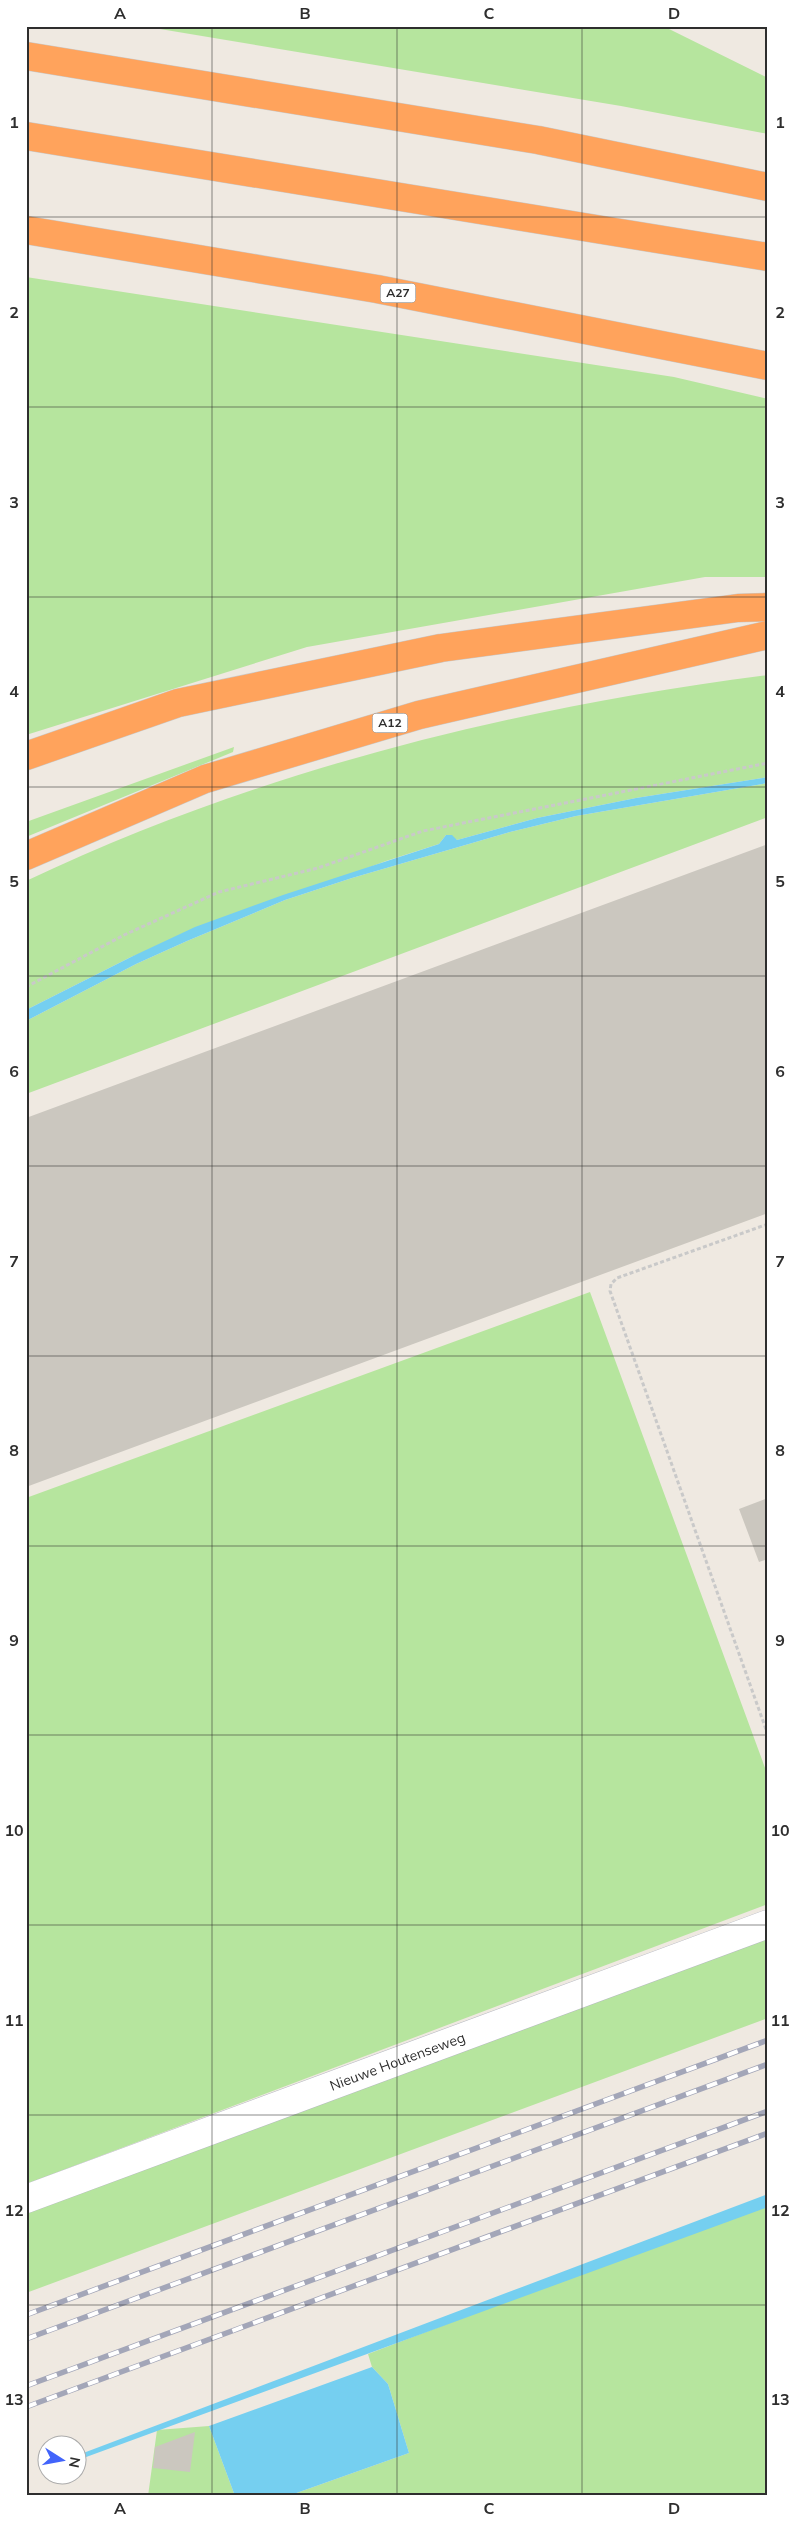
<svg xmlns="http://www.w3.org/2000/svg" width="794" height="2522" font-family="Mulish,sans-serif">
	<style>
		.green { fill: #b6e59e }
		.water { fill: #75cff0 }
		.building { fill: #cbc7bf }
		.lines { fill: none; stroke-linecap: round; stroke-linejoin: round }
		.minor-casing { stroke: #b4b7c1; stroke-width: 29 }
		.motorway-casing { stroke: #c9c9c9; stroke-width: 29 }
		.path { stroke: #c9c9c9; stroke-width: 3; stroke-dasharray: 4 2.5; stroke-linecap: butt }
		.minor { stroke: #fff; stroke-width: 28 }
		.motorway { stroke: #ffa35c; stroke-width: 28 }
		.rail-casing { stroke: #a3a6b8; stroke-width: 5.5 }
		.rail { stroke: #fff; stroke-width: 4; stroke-dasharray: 11; stroke-linecap: butt }
		.grid { fill: none; stroke: #2e2e2e; stroke-width: 1; stroke-opacity: 0.55 }
		.labels { text-anchor: middle; stroke-width: 4; stroke-linejoin: round; paint-order: stroke }
		.shield { fill: #fff; stroke: #6d6d6d; stroke-width: 1 }
		.shield-label { font-size: 12px; font-weight: bold; fill: #2e2e2e }
		.street-label { font-size: 14px; fill: #2e2e2e; stroke: #fff }
		.neatline { fill: none; stroke: #2e2e2e; stroke-width: 2 }
		.grid-label { font-size: 16px; text-anchor: middle; font-weight: bold; fill: #2e2e2e }
	</style>
	<rect width="100%" height="100%" fill="#efe9e1"/>
	<path class="green" d="M142,26H663L768,78V134L621,106Z
		M26,277L674,377L768,399V577H705L307,647L26,735Z
		M768,675V777L636,798L537,818L457,840L446,835L439,844L386,861L131,957L26,1010V881C260,770 512,708 768,675Z
		M234,747L233,752L26,837V822Z
		M768,783V817L26,1094V1021L136,964L187,941L285,900L352,878L510,832L576,816Z
		M590,1292L768,1776V1904L26,2184V1498Z
		M768,1935V2018L26,2293V2212Z
		M768,2202V2496H288L409,2453L388,2384L372,2367L368,2354Z
		M209,2426L235,2496H148L157,2430Z"/>
	<path class="water" d="M768,777V783L576,816L510,832L352,878L285,900L187,941L136,964L26,1021V1010L131,957L195,927L283,895L439,844L446,835H452L457,840L537,818L636,798Z
		M768,2194V2207L78,2460V2455Z
		M372,2367L388,2384L409,2453L288,2496H235L209,2426Z"/>
	<path class="building" d="M768,844V1213L26,1487V1118Z
		M768,1498V1559L759,1562L739,1509Z
		M195,2432L190,2472L153,2468L155,2447Z"/>
	<g class="lines">
		<g class="minor-casing">
			<g id="minor">
				<path id="s1" d="M26,2199L768,1924"/>
			</g>
		</g>
		<g class="motorway-casing">
			<path id="motorway" d="M26,56L538,140L768,187
				M26,136L768,257
				M26,230L377,289L768,366
				M26,756L178,703L441,648L738,608L768,607
				M26,856L205,779L419,715L768,635"/>
		</g>
		<path class="path" d="M26,987L124,935L219,892L318,868L423,831L768,763
			M768,1224L617,1278L611,1284L610,1291L768,1735"/>
		<use href="#minor" class="minor"/>
		<use href="#motorway" class="motorway"/>
		<g class="rail-casing">
			<path id="rail" d="M26,2315L768,2040
				M26,2339L768,2064
				M26,2386L768,2111
				M26,2407L768,2133"/>
		</g>
		<use href="#rail" class="rail"/>
	</g>
	<path class="grid" d="M212,26V2496M397,26V2496M582,26V2496M26,217H768M26,407H768M26,597H768M26,787H768M26,976H768M26,1166H768M26,1356H768M26,1546H768M26,1735H768M26,1925H768M26,2115H768M26,2305H768"/>
	<g class="labels">
		<g class="shield">
			<rect x="380.5" y="283.5" width="35" height="19" rx="4"/>
			<rect x="372.5" y="713.5" width="35" height="19" rx="4"/>
		</g>
		<g class="shield-label">
			<text x="398" y="297">A27</text>
			<text x="390" y="727">A12</text>
		</g>
		<g class="street-label">
			<text dy="5" stroke="none"><textPath href="#s1" startOffset="396">Nieuwe Houtenseweg</textPath></text>
		</g>
	</g>
	<rect width="794" height="2522" fill="none" stroke="#ffffff" stroke-width="55"/>
	<g transform="translate(62 2460) rotate(101)"><circle r="24" fill="#ffffff" stroke="#ababab"/>
	<path d="M0-4L9 19L0 12L-9 19Z" fill="#4264fb"/>
	<text y="-8" font-size="14" font-weight="bold" text-anchor="middle" fill="#2e2e2e">N</text>
	</g>
	<rect x="28" y="28" width="738" height="2466" class="neatline"/>
	<g class="grid-label">
		<text x="120" y="19">A</text>
		<text x="305" y="19">B</text>
		<text x="489" y="19">C</text>
		<text x="674" y="19">D</text>
		<text x="14" y="128">1</text>
		<text x="780" y="128">1</text>
		<text x="14" y="318">2</text>
		<text x="780" y="318">2</text>
		<text x="14" y="508">3</text>
		<text x="780" y="508">3</text>
		<text x="14" y="697">4</text>
		<text x="780" y="697">4</text>
		<text x="14" y="887">5</text>
		<text x="780" y="887">5</text>
		<text x="14" y="1077">6</text>
		<text x="780" y="1077">6</text>
		<text x="14" y="1267">7</text>
		<text x="780" y="1267">7</text>
		<text x="14" y="1456">8</text>
		<text x="780" y="1456">8</text>
		<text x="14" y="1646">9</text>
		<text x="780" y="1646">9</text>
		<text x="14" y="1836">10</text>
		<text x="780" y="1836">10</text>
		<text x="14" y="2026">11</text>
		<text x="780" y="2026">11</text>
		<text x="14" y="2216">12</text>
		<text x="780" y="2216">12</text>
		<text x="14" y="2405">13</text>
		<text x="780" y="2405">13</text>
		<text x="120" y="2514">A</text>
		<text x="305" y="2514">B</text>
		<text x="489" y="2514">C</text>
		<text x="674" y="2514">D</text>
	</g>
</svg>
